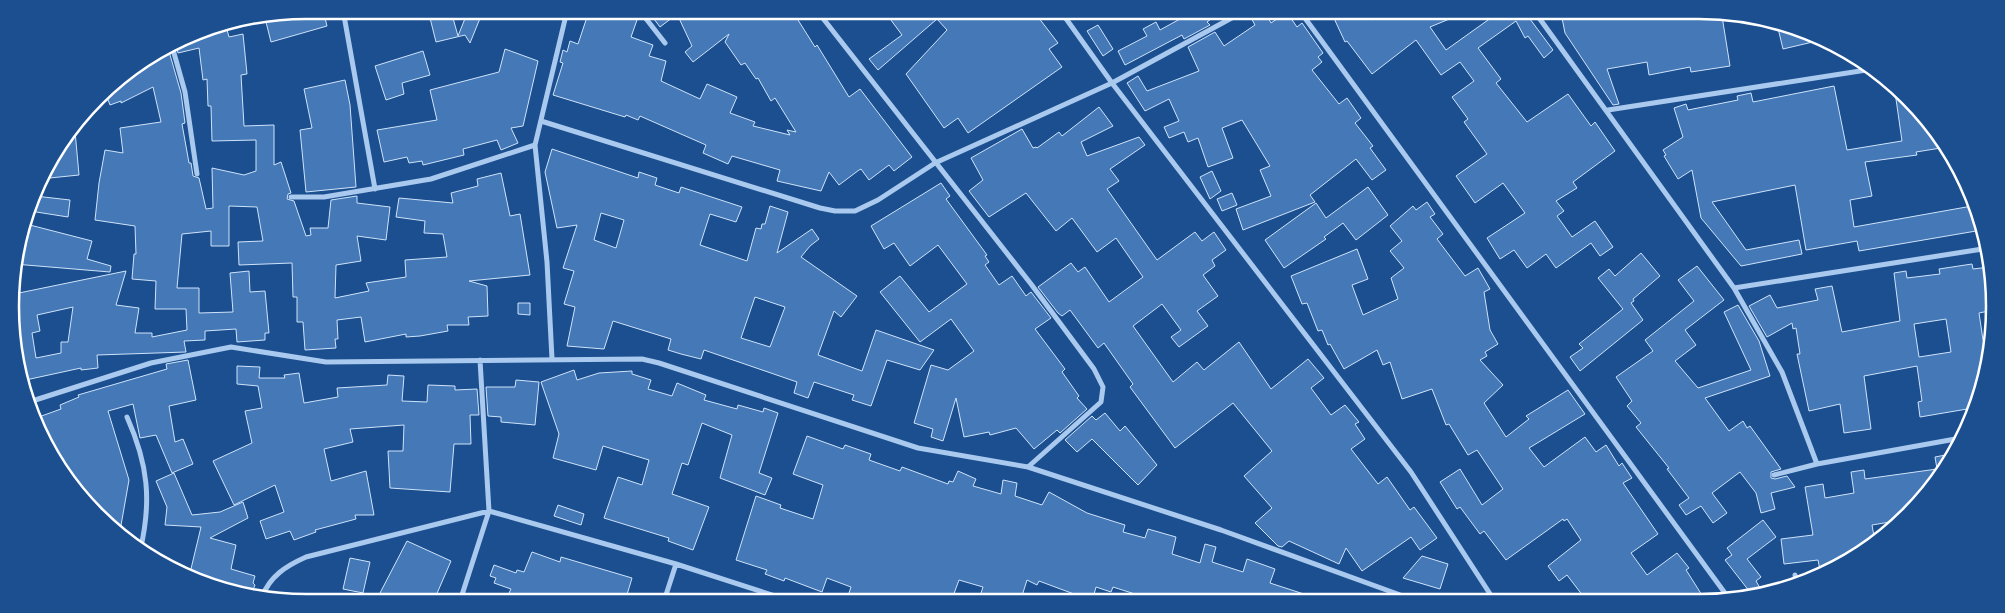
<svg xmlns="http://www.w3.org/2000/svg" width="2005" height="613" font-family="'Fira Sans',sans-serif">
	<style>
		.building { fill: #4478b7; stroke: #cfe3fa; fill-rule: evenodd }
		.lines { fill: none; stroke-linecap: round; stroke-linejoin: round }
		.street { stroke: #a9c9ee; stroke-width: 5 }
		.rim { fill: none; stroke: #fff; stroke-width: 2.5 }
	</style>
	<rect width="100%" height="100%" fill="#1b4f8f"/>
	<path class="building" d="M306,10H323L327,26L271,42L265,18Z
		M428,10L451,11L458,36L468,11H483L470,43L465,35L436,42Z
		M589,11H610L637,20L631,37L653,45L649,56L666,61L661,81L700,99L707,84L737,97L730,113L755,122L753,126L790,135L787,130L796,132L775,98L771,101L758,78L756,79L745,63L741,65L725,42L729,34L693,62L685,52L692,46L677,14L660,27L648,11L695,12L698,19L710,12H793L815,47L817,45L849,97L860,89L912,157L894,171L889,165L869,180L861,169L859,170L839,185L829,172L821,191L777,181L780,170L732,156L728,164L703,153L706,145L640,116L638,120L626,115L625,117L553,95L563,63L560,62L563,50L567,52L570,41L578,44Z
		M885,12L1035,13L1058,43L1049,49L1062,67L968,133L958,118L944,128L906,74L947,30L937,19L878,70L869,59L902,35Z
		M1189,14H1218L1207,22L1210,25L1184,39L1182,35L1125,65L1118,51L1147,36L1143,29L1156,22L1160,30Z
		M1249,14H1266L1271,23L1284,14H1288L1297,27L1302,23L1323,53L1318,57L1322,62L1312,70L1339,104L1347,98L1361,118L1355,123L1373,146L1370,148L1386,170L1372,180L1356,159L1310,195L1315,202L1243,230L1236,209L1271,196L1260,170L1270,166L1242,120L1222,128L1233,158L1208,167L1198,138L1188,142L1184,132L1169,138L1164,127L1179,121L1169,99L1145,111L1127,83L1138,76L1147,91L1199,71L1188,47L1215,32L1224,46L1255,25Z
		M1332,14H1369L1372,20L1384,14L1459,15L1430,27L1446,50L1495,15H1527L1553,50L1544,58L1528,36L1525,38L1516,21L1478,48L1501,79L1496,83L1527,122L1568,94L1591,126L1595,122L1615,151L1573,182L1577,188L1556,201L1564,211L1557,216L1572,237L1595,221L1613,247L1600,256L1591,243L1556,268L1546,254L1527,268L1514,250L1500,259L1487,238L1525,213L1503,183L1475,203L1456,176L1487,154L1464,122L1468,119L1452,97L1474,81L1460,62L1441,75L1416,40L1372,74L1347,41L1345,42Z
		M1576,15L1722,16L1730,66L1691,72L1690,67L1649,75L1647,62L1607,69L1619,104L1613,105L1565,33L1562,18Z
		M1777,24L1817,41L1783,49Z
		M1098,25L1113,49L1103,56L1087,31Z
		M226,26L229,37L243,34L247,74L241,75L244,126L274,125V165L281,162L291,193L288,194L287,199L294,201L306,236L311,235L310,228H328L331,200L357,196V203L390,207L386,240L357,236L361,261L336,265L335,298L369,291L366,283L406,277L405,260L447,257L443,234L424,233L425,221L396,217L399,198L453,203L451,193L478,186L477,179L501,173L510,216L520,214L530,275L469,281L487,286L488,316L468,317L469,325H447L448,331L420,336L406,337V334L365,342L361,317L337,320L338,339H335L336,348L305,350L303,322H297V297H293L292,263L239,265L238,242L263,241L257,207L229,206V246H211V231L182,234L177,288H199V313L233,312L230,273L249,271L250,292L265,291L269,333H265V340L237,342L236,329L205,331V340L184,341L186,352L97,355L98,368L81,370V368L21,381L14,294L126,271L116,305L139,308L135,333H152V337L187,330L186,309H155L156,281L132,279L134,254H136L135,226L95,220L99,183L105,150L123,153L120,128L161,122L153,87L121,103V101L110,105L105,92L111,84L168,48L181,93L185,123L182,124L189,163H191L193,176L199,178L206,209L213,208L212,168L244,175L256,171V140L212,141L211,106H208L207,79L203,80L199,48L178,53L176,44L193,32ZM73,307L68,342H61V353L36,358L32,333L40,331L37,315Z
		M505,49L538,61L523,126L511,128L518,143L501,150L497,140L463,149L464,155L423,165L422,161L409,163L407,157L384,162L377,130L437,120L430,90L499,72Z
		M423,51L430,75L402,83L404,94L386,100L375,66Z
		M345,80L350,105L356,187L306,192L300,130L312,128L304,89Z
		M1834,86L1847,150L1902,141L1895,92L1945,142L1947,147L1916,152L1917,155L1865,162L1872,196L1850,200L1854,227L1972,206L1982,230L1859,251L1857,241L1806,250L1795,185L1712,202L1746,250L1799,240L1802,254L1741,266L1701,218L1692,170L1678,179L1664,156L1666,155L1663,150L1683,137L1674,108L1686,104L1688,110L1738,100L1737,96L1751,93L1753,102Z
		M1099,107L1113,126L1081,142L1087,156L1139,137L1145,145L1110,169L1119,181L1107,189L1157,260L1195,232L1202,241L1214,232L1226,250L1212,260L1215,266L1203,275L1218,296L1197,311L1208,326L1179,347L1171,337L1181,330L1162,304L1133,326L1173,382L1197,362L1204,370L1239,342L1271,389L1308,359L1324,378L1311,388L1331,415L1345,405L1359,422L1355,424L1365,439L1351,449L1378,484L1387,477L1410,510L1414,507L1437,538L1420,550L1411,537L1362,571L1346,548L1339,564L1289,541L1282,547L1278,546L1255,523L1272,508L1244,476L1272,451L1233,403L1175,448L1130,387L1133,384L1104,343L1098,348L1070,310L1062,316L1058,313L1038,287L1071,263L1078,272L1085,267L1109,302L1143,277L1116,238L1097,252L1072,218L1056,231L1026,193L989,217L969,191L983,180L971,158L1022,129L1033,148L1036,147L1037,148L1059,132L1062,136Z
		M75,131L79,175L40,179L41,175Z
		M552,149L638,178L639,172L657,178L655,185L679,193L681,187L742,207L736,222L710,214L700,245L747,261L756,228L761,229L762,224H765L770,206L788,212L777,253L812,229L819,239L810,246L801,257L857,296L841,317L834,311L818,355L862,371L876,330L934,350L920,370L887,360L871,406L852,400L854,395L814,382L808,398L794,393L797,382L704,350L701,359L681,354L668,350L671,339L613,321L604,349L567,346L575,307L564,304L574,271L563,268L577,225L557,228L545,172ZM601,213L624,220L616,248L594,240ZM755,297L785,307L770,347L741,338Z
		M1212,171L1221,191L1210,199L1200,177Z
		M941,183L950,196L946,199L987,255L985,256L989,262L985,265L999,285L1012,276L1026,296L1031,292L1051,318L1035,329L1065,369L1062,372L1079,396L1077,398L1087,409L1060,433L1057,430L1034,449L1016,428L990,435L989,432L964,437L956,398L943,441L931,437L933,429L914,423L931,365L948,370L974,351L951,319L920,342L880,292L900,276L929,312L967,284L938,245L910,266L894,243L884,249L871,226Z
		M1368,187L1388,215L1356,240L1343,223L1324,237L1326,239L1284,268L1265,240L1316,203L1326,218Z
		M1232,193L1237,205L1222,211L1217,199Z
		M35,196L70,200L68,217L30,211Z
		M1427,202L1435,214L1430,217L1443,234L1437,239L1465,276L1478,268L1490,289L1484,292L1490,330L1498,344L1485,352L1487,356L1480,360L1503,385L1484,403L1506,437L1529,419L1526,416L1568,390L1585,414L1529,448L1544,467L1585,437L1596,452L1606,445L1619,466L1622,463L1632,478L1623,483L1658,534L1631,553L1647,575L1677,553L1689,568L1686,570L1688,573L1705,600H1586L1567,575L1559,581L1548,566L1581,540L1567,519L1564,521L1563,519L1506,560L1484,531L1480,534L1460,507L1457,509L1440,482L1460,469L1482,505L1503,489L1477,450L1468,455L1449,424L1446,425L1432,389L1402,399L1390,362L1383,365L1377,350L1344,369L1330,344L1328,345L1322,330L1318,331L1307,303L1302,304L1291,276L1357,249L1368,279L1352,285L1363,315L1398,299L1391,278L1404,268L1390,251L1402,241L1390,226L1413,206L1416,210Z
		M26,224L92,241L87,259L111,266L110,272L14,264Z
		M1641,253L1660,276L1633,299L1634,301L1631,303L1643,320L1580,371L1570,357L1583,348L1579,344L1623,309L1598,278L1609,269L1615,276Z
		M1972,264L1973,269L1989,267V311L1979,313L1983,340L1989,339V365L1973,408L1920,417L1918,402L1922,401L1917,366L1864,376L1871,429L1844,433L1840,404L1809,411L1797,354H1800L1796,328L1793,329L1792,323L1767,337L1749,306L1770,295L1777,308L1818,300L1815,289L1832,286L1842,332L1900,321L1894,273L1906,271L1907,278L1940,274L1939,269ZM1946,319L1951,352L1919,357L1914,324Z
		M1697,266L1724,300L1685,330L1696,345L1675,361L1698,388L1751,370L1724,312L1738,305L1759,341L1770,376L1705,398L1729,431L1743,421L1747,428L1750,426L1781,469L1771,472V478L1775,479L1787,476L1795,487L1771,493L1775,509L1761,513L1756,493L1740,472L1712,493L1727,513L1713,523L1701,506L1686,515L1679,505L1689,498L1667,469L1669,468L1636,427L1641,423L1627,406L1632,401L1616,377L1653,351L1645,340L1694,301L1678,280Z
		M518,303H530V315L518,314Z
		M188,360L196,400L169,406L175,442L183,439L193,464L172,473L156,435L140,438L133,404L108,411L129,480L120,531L61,472L60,461H56L36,418L61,409L60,405L79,397L78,395L167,369L166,364Z
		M237,366L260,367L259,378H285L284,375L299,373L304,403L338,397L337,388L387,385L388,375L404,376L402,401L427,402L428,385L455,386V390L477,389L479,415H470L471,444H454L450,492L390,488L388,451H403L404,425L350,429L353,442L324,449L331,481L366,471L374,515H355L356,519L315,530L316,532L294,540L290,531L266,539L260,521L284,512L275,485L234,505L213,461L252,443L245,411L262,408L258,386L237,384Z
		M574,370L577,380L599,373L632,371V374L651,380L648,389L672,396L677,383L706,395L704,400L737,409L738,405L763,412L764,408L778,413L759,473L772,478L765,495L720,478L732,435L702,423L688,465L682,463L672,494L709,507L693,550L668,541L669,538L604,518L618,477L642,485L649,460L603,446L596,470L553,458L559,434L541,382Z
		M516,380L539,382L535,425L501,422V417L488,416L486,387H515Z
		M1105,413L1120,431L1125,426L1157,465L1138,485L1092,439L1077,452L1065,440L1092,416L1096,420Z
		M807,436L843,449L845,445L871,454L869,460L900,471L902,467L948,484L949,481L953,482L958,471L976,479L973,486L1001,494L1003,480L1017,483L1015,496L1042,505L1049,492L1087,513L1125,525L1123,532L1145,538L1148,529L1176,537L1172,554L1200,563L1205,544L1216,547L1212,562L1243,572L1247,559L1275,569L1270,583L1313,597V600L1136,599L1138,595L1113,587L1111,592L1096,587L1093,598L1074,594L1039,581L1037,585L1027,580L1021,599H979L983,587L959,580L952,599H863L849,593L851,587L827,578L822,592L785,578L784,581L765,574L767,570L736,560L756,496L781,505L780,508L813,519L823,485L793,474Z
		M1956,453L1902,520L1872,525L1875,542L1829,573L1821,575L1818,560L1784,564L1781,539L1813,535L1805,487L1823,484L1825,498L1854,493L1851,472L1864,470L1865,479L1937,469L1935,457Z
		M174,473L192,515L220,512L243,502L248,518L210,538L236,545L231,569L255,576L253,583L255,585L250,597L190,573L201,527L165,525L167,507L156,481Z
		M558,505L584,514L581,525L554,516Z
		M1763,520L1776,537L1747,559L1761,577L1756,581L1763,593L1753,596L1725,560L1732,555L1727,548Z
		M407,541L451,561L435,598H392L380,593Z
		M532,552L560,562L561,557L632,578L626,598H523L509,593L511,589L494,583L496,578L490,576L494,565L516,573L517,570L524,572Z
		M1422,556L1448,564L1440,589L1403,578Z
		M350,558L370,562L363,593L343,589Z"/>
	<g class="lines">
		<path class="street" d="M343,10L375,189
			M640,11L665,43
			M818,12L1031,284L1094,369L1103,387L1101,402L1028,467
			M1062,13L1112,83L1411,472L1494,600
			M1302,14L1730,600
			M1537,15L1734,288L1782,372L1817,464
			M172,46L185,92L197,174
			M1608,110L1873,69
			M541,121L820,208L835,211H855L878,200L935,163L1112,83L1239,14
			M291,197H324L431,179L535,145
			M1734,288L1989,248
			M552,359L547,262L535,145L567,11
			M29,402L151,363L231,347L326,362L642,359L659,363L918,448L1028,467L1221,530L1414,600
			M127,417C148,464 152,501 140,551
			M1774,475L1817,464L1961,438
			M1795,575L1796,583
			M262,597C270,576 286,566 306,557L489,511L676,564L781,598
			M461,598L489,511L480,360
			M665,598L676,564"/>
	</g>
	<path d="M0 0H2005V613H0ZM306 19H1699A287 287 0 0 1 1986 306V307A287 287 0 0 1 1699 594H306A287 287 0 0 1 19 307V306A287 287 0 0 1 306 19Z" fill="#1b4f8f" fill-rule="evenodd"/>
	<path class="rim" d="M306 19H1699A287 287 0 0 1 1986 306V307A287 287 0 0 1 1699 594H306A287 287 0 0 1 19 307V306A287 287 0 0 1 306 19Z"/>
</svg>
